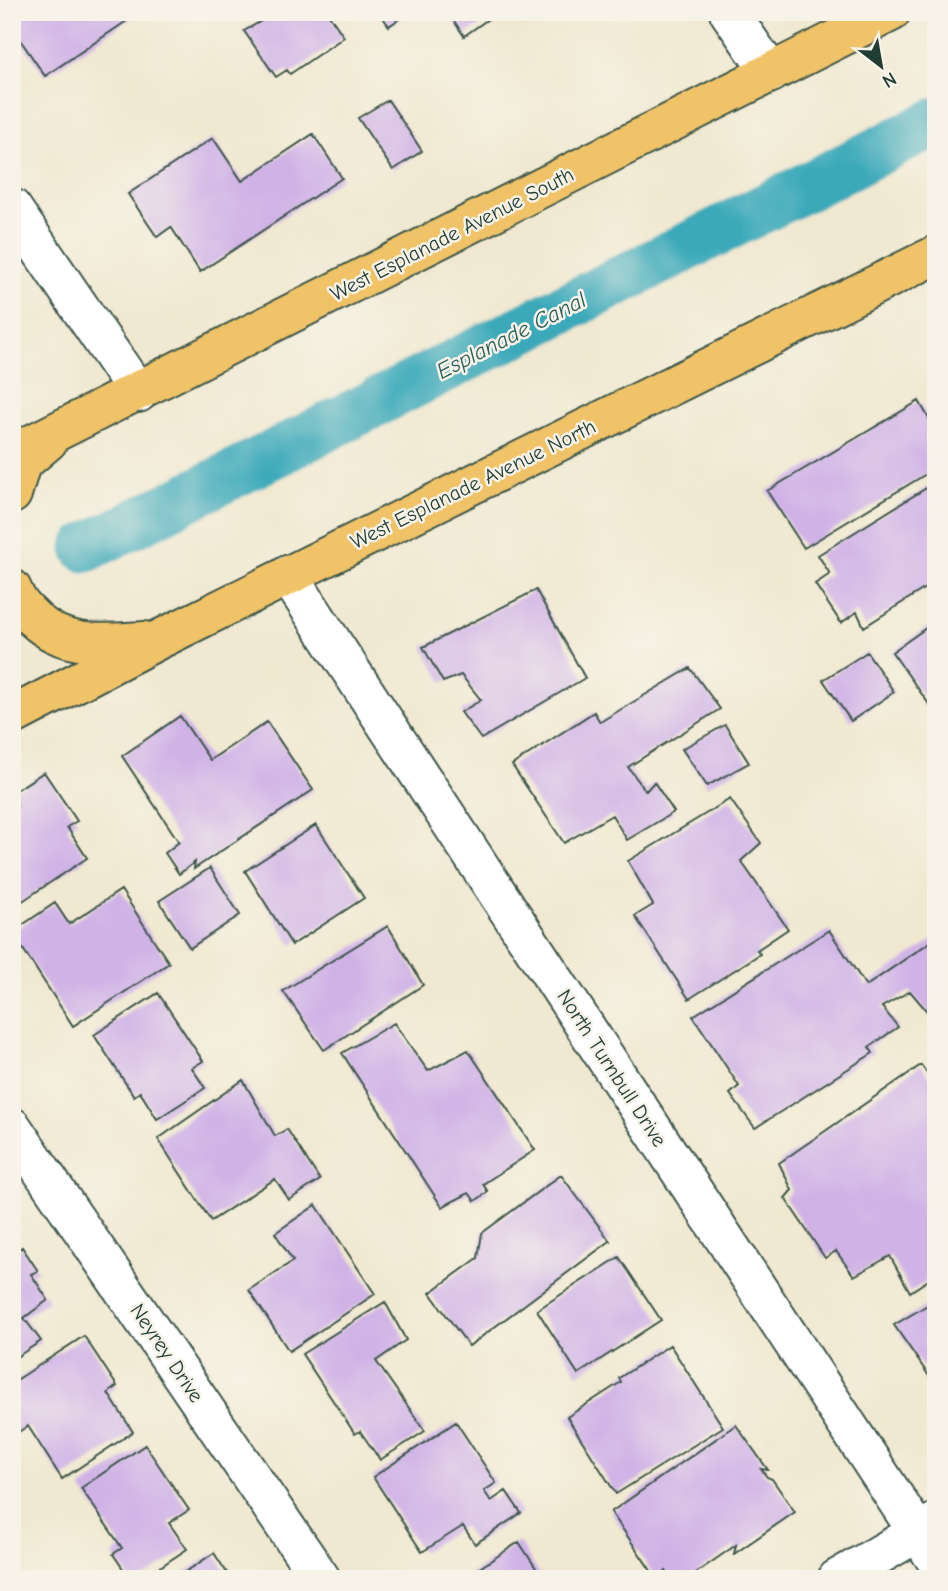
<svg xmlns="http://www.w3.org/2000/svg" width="948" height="1591" font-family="'Comic Neue',sans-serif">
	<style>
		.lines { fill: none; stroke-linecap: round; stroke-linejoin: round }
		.canal { stroke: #3ba9ba; stroke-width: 49 }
		.building { fill: #d0b2e7 }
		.minor-casing { stroke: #3e574b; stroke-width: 42 }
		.major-casing { stroke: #3e574b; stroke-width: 42 }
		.minor { stroke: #fff; stroke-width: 38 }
		.major { stroke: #f1c369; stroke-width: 38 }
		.labels { text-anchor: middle; stroke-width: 5; stroke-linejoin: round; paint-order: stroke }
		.street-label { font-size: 21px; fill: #1f3d34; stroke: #f7f3e8 }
		.water-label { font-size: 23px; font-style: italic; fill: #275d5c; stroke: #f7f3e8 }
	</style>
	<rect width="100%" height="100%" fill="#f7f3e8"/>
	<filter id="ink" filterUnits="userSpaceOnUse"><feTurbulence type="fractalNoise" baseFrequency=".0143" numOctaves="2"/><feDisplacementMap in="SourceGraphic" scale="14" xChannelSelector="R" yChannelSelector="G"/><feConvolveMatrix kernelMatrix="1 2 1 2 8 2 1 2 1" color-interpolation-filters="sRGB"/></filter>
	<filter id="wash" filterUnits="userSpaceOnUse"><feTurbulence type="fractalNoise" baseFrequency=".00686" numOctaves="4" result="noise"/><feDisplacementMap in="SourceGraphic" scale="28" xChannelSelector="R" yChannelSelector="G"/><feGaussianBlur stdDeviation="1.57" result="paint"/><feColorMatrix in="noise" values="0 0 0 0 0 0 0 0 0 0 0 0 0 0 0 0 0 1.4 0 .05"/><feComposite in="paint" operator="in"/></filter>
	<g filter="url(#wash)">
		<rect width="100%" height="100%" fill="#f0e8d0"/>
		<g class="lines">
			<path class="canal" d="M86,548L936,122"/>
		</g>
		<g id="blocks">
			<path class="building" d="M12,12H140L45,76L12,28Z
				M277,12H327L344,37L290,74L287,70L276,77L244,31Z
				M379,12H409L389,26Z
				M448,12H498L464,36Z
				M388,100L422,151L393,170L358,118Z
				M313,134L342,178L200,272L171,227L157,237L128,194L213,138L242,181Z
				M919,401L936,431V468L804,548L767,491Z
				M936,482V581L864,627L857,612L841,623L815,584L830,574L818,555Z
				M536,590L585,678L481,739L461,712L481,700L461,675L443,682L423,647Z
				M936,621V714L892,652Z
				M867,652L894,692L851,721L823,680Z
				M690,668L720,709L628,767L646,791L654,782L674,812L627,840L612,815L564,843L512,765L594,712L600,722Z
				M180,716L210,760L267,722L313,790L194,869L195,862L179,874L165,853L179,842L122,756Z
				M725,725L749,763L707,786L682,749Z
				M44,772L77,821L67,827L87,858L12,908V808L17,805L12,793Z
				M730,799L761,843L741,861L788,929L757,950L760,954L689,999L635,916L653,905L628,861Z
				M316,825L364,898L292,945L245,871Z
				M210,868L240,915L190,948L159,901Z
				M121,890L169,963L73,1026L12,932L55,903L69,924Z
				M388,926L423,985L324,1050L283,991Z
				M829,930L866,986L936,938V1022L910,991L882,1007L898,1027L869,1047L873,1053L755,1128L730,1094L739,1086L693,1016Z
				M158,993L203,1061L192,1068L205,1088L157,1119L140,1092L134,1096L94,1035Z
				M394,1023L428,1071L468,1050L535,1150L483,1184L488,1192L475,1201L469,1193L442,1207L342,1053Z
				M921,1065L936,1086V1275L910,1292L890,1256L854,1276L836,1251L825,1258L785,1198L792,1190L779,1163Z
				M243,1080L275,1136L287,1129L320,1180L289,1200L275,1179L211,1221L158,1139Z
				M561,1175L610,1241L469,1346L430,1293L478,1258L482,1233Z
				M316,1205L375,1294L289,1351L249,1290L293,1261L275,1233Z
				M12,1247L15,1252L22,1247L38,1271L31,1274L48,1300L24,1318L41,1341L12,1360Z
				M619,1257L661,1320L578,1374L537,1310Z
				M936,1300V1386L894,1325Z
				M385,1302L406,1340L376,1361L425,1431L380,1460L360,1431L355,1434L302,1354Z
				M84,1336L117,1386L108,1393L133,1432L62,1479L28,1426L12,1436V1383Z
				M670,1345L723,1427L616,1494L567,1417L621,1382L619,1378Z
				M456,1422L496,1483L484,1491L491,1501L506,1491L521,1513L475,1544L463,1526L422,1552L373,1477Z
				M736,1425L768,1470L761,1469L767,1477L772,1479L795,1512L734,1554L736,1545L687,1579H671L666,1571L656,1578L611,1512Z
				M145,1445L189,1510L169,1523L187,1549L142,1579H130L113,1554L122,1548L81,1488Z
				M519,1542L543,1579H463Z
				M214,1553L231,1579H175Z"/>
		</g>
	</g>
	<g filter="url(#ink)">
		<use href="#blocks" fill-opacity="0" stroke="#3e574b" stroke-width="2"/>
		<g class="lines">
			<g class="minor-casing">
				<path id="minor" d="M729,12L771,73
					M12,208L138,393
					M288,575L936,1560
					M12,1127L321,1579
					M837,1579L936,1522"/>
			</g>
			<g class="major-casing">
				<path id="major" d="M12,454L891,12
					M12,494L21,464L48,441
					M12,589C17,603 24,609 34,619C66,649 103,643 144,641
					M12,716L156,641L936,255"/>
			</g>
			<use href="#minor" class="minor"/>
			<use href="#major" class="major"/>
		</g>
	</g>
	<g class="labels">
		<g class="street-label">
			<text transform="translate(452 234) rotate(-27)" y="7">West Esplanade Avenue South</text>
			<text transform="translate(473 484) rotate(-26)" y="7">West Esplanade Avenue North</text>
			<text transform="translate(612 1068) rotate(57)" y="7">North Turnbull Drive</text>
			<text transform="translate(167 1353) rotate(56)" y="7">Neyrey Drive</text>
		</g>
		<g class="water-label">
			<text transform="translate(511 335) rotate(-27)" y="8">Esplanade Canal</text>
		</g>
	</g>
	<rect width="948" height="1591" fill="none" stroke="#f7f3e8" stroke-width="42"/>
	<g transform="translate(881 66) rotate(149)" stroke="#f7f3e8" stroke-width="5" paint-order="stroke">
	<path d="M0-5L12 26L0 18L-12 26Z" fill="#1f3d34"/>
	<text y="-10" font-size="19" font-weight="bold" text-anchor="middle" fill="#1f3d34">N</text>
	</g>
</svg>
